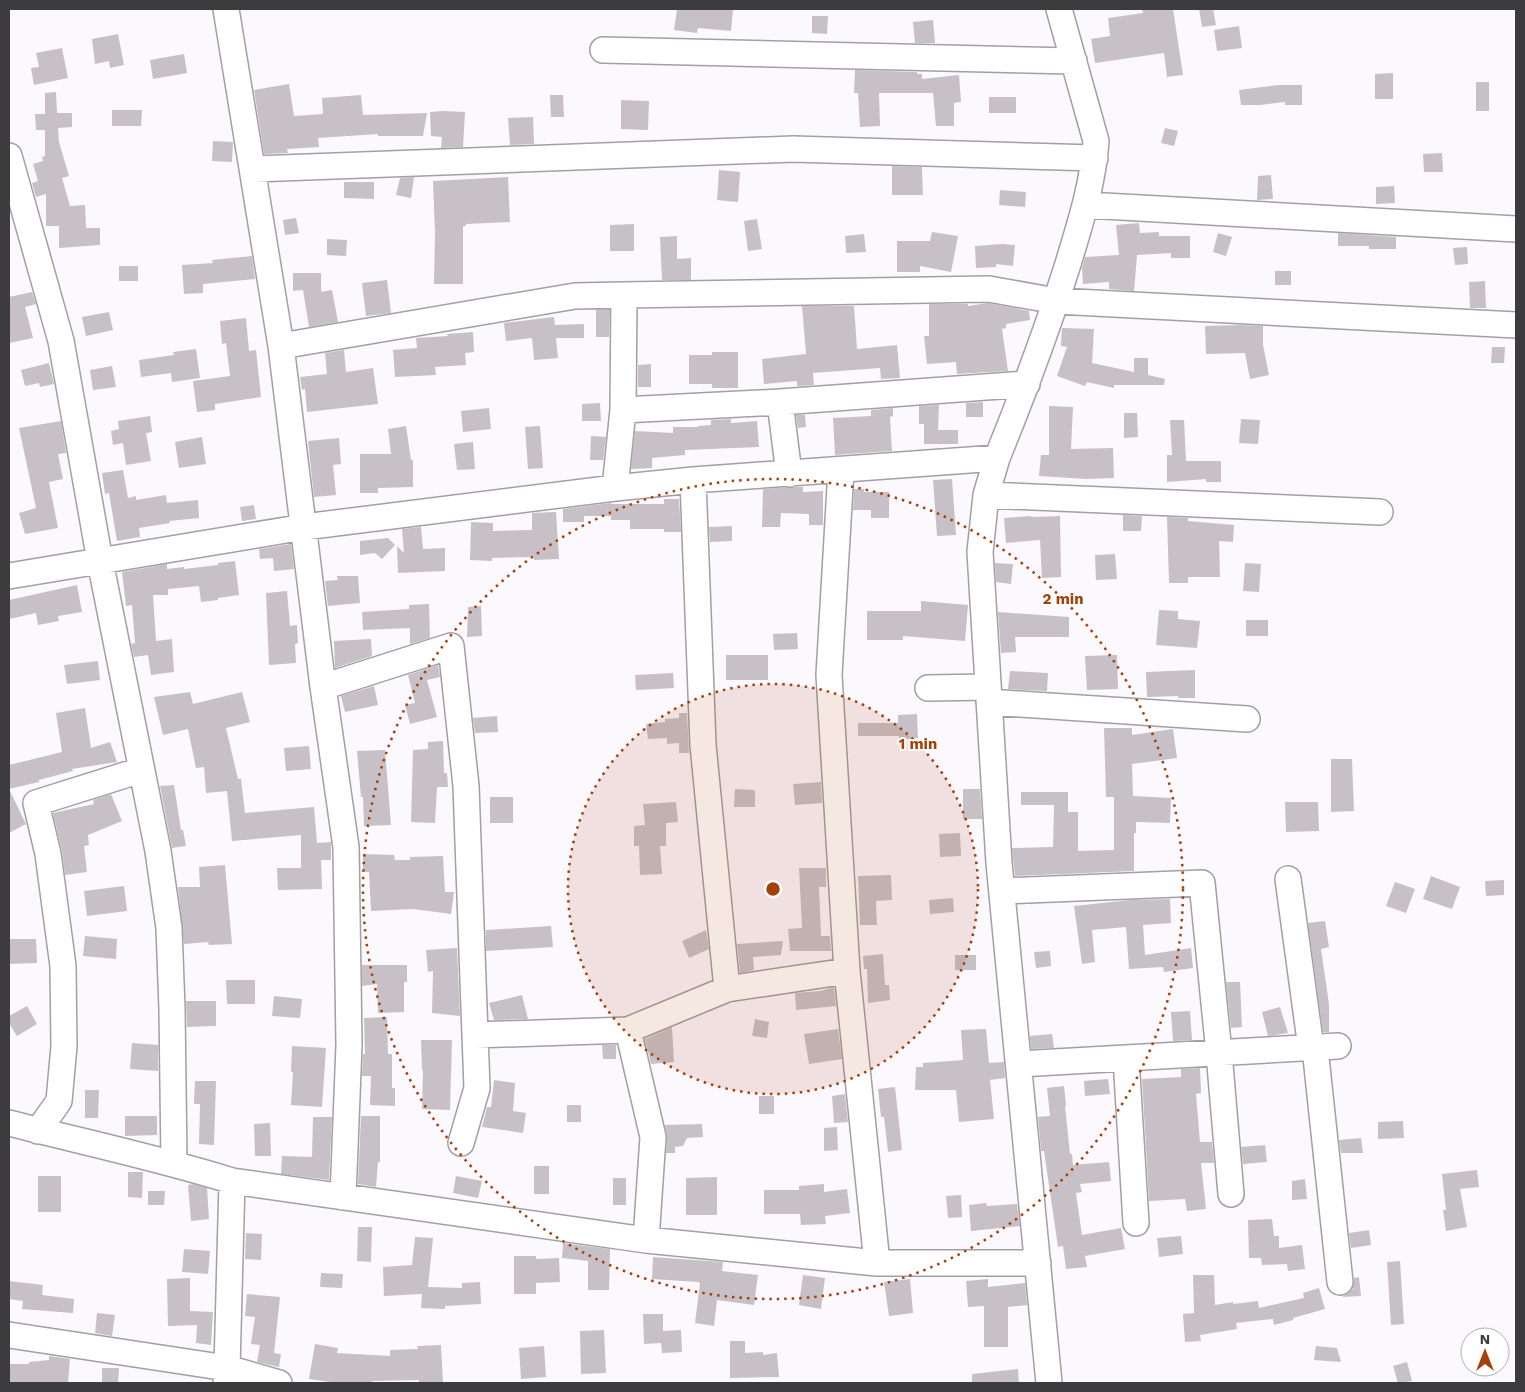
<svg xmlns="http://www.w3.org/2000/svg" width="1525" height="1392" font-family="'Work Sans',sans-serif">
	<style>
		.building { fill: #c7c1c7 }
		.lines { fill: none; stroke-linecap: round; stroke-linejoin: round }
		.minor-casing { stroke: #a29fa5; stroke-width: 28 }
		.minor { stroke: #fff; stroke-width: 25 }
		.ring { fill: none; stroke: #a4410a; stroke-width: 2.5; stroke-dasharray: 2.5 5 }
		.centre { fill: #a4410a; stroke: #fff; stroke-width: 2.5 }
		.ring-label { font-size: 15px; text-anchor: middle; font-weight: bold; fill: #a4410a; stroke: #fff; stroke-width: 4; stroke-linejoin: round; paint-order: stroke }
	</style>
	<rect width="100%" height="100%" fill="#fbf8fe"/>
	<path class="building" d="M677,9H733L731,31L698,28L697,33L674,30Z
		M1142,9H1173L1183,75L1167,77L1164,53L1095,63L1091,39L1110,36L1108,18L1143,13Z
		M1199,9H1213L1216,25L1202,27Z
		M812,16H828L827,34L812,33Z
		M933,20L935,43H915L913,22Z
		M1239,26L1242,48L1217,51L1214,30Z
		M118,34L124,65L110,68L109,61L95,64L92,39Z
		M62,48L68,78L34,85L31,68L39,67L36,53Z
		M184,54L187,73L153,79L150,60Z
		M855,70L917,72V74H922V79L959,75L961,102L954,103V126H936L933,93H879L880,126L860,127L858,93H854Z
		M1393,73V99H1375V74Z
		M1476,82H1489V111H1476Z
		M289,84L294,116L323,114L322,98L361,95L363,115L427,113L423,136H378V134L318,138L319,147L287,149L288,153L264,154L254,90Z
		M1278,85H1302V105H1285V102L1260,105H1241L1239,90Z
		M56,92L57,113H72V127L58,128L59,142L69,176L62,178L70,206L85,205L86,228H100V245L59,248V226H46V194L36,197L32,183L38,181L33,164L43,161L42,157L45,156V130H36L35,114H45V93Z
		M550,95H563L564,117H551Z
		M989,97H1016V113H989Z
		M621,100L649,101L648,130L621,129Z
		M112,110H142L141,126H112Z
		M443,111L465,112L463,147L441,148L442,137L431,136L430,112Z
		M533,117L534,144L510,145L508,118Z
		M1165,128L1178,131L1174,146L1161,143Z
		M213,141L233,142L232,162L212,161Z
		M1442,153L1443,172H1424L1423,154Z
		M892,166L922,167L923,195H892Z
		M719,170L740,172L738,202L717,200Z
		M1271,175L1273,199L1257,200L1258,176Z
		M414,177L411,198L396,195L400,178Z
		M508,177L510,222L466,224V226H463V284H434L435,233L433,181Z
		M344,182H374V199L344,198Z
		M1394,186L1395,203L1376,204V187Z
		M1000,190L1026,192L1025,207L999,205Z
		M296,218L299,233L285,235L283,220Z
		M757,219L762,249L748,251L744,221Z
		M1139,223L1140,233L1159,232V236H1190V258H1171V253L1137,255L1134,291L1109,289V282L1083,284L1082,268L1085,257L1119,255L1116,225Z
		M634,224V251H610V225Z
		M932,232L958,236L951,272L920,266V272H897V241H930Z
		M1218,233L1232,237L1226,256L1213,252Z
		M1338,233L1396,237V249H1369V246H1338Z
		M864,234L866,252L846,253L845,236Z
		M677,236V259L691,258V280H662L660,237Z
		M327,239L347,240L346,256L327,255Z
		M1002,244L1015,245L1013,266L996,264V267L976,268L975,246Z
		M1467,247L1468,264L1455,265L1453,248Z
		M252,256L255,279L203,284V293L184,294L182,265L213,263L212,260Z
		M119,266H138V281H119Z
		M1275,271H1291V285H1275Z
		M293,273H321V292L332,290L338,322L309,327L303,290L293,291Z
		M387,280L391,313L366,316L362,283Z
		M1485,281L1486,308H1470L1469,282Z
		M32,292L36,304L25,307L33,338L9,343V297Z
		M988,303L1029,311L1030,320L1006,324V328L1002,329L1008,371L957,374L956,362L927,364L924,336H929V304H968V306Z
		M802,306H854L857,349L897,345L900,378L881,379L880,368L813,373L814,385L797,386V381L764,384L762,359L806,354Z
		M596,310H610L609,337H596Z
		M109,312L113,330L86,336L82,317Z
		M554,317L555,325L584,324V338H556L558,358L534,360L532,338L506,341L504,323Z
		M246,318L249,351L256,350L261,397L215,404V410L197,412L193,381L230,376L226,343L222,344L220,321Z
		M1241,325L1263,326V345L1269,375L1250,379L1245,353L1206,354L1205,326Z
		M1062,328L1094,329L1092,363L1134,372V358H1148V375L1165,379L1164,385H1114V388L1087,382L1085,386L1057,376L1067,347L1061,346Z
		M473,332L474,352L465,353L466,365L435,367L436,375L395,377L393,350L417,348L416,338L448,336L447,334Z
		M1492,347H1505L1504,363H1491Z
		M196,349L200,378L172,382L171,373L141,377L139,360L174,355L173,352Z
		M344,350L346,372L373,368L378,404L307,412L305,389L302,390L300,377L327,374L325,353Z
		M712,352H738V388H712V384H689V355H712Z
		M49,363L54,384L40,387L39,383L25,386L21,370Z
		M651,364V387H638V365Z
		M112,366L116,387L93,390L90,370Z
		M983,402V417H966V403Z
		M600,403L601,421H582V404Z
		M939,405L938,430H958V444H924V424H919V406Z
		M1049,406L1073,407L1071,449L1113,448L1114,478L1086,479L1039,476L1041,455H1049Z
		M489,408L491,429L463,432L461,411Z
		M893,408V416L890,417L892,451L835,455L833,418L871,416V410Z
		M1124,413H1137L1138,437L1124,438Z
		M796,415H805L806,427L798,428Z
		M150,416L152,432L146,433L151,461L126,465L123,443L113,445L111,431L119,429L118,421Z
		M731,419V423L757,421L759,447L685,450V455L652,458V468L631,469L635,431L673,433V427H698V426L711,425V420Z
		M1241,419L1260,420L1258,444L1239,443Z
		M1170,420H1184L1186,461H1221V482H1206V479L1167,482V455H1172Z
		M61,421L66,453L58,454L63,479L49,482L58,528L25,534L19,513L36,508L19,428Z
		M406,426L411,460H413V487L378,488V493H360V454H391L388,429Z
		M540,426L543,468L528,469L525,427Z
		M591,436L606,437L603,460H590Z
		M202,437L206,464L179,468L175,442Z
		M339,438L341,464L333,465L336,495L314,497L308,441Z
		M473,442L475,469L457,470L454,444Z
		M123,470L128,498L136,496V500L166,495L167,503L198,500L199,518L169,521L170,523L139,528L140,537L117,541L109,493L105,494L102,473Z
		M952,479L956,535L937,536L933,480Z
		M794,487H803V492L823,491V525H809V514L781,513L780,527H762L763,489Z
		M854,489H864V492H889V518H871V510H853Z
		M664,499H679L681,532H664V529H630V520H611V504H664Z
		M611,503V516H584V522H563V509Z
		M254,505L256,519L242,521L240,507Z
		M556,512L559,559L534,560V557L492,558V561L470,560L471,522L493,523V531L532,530V513Z
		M1123,515L1142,516L1141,531H1123Z
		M1031,516V517L1060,516L1061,577L1042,578L1040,540L1006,543L1004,518Z
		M1167,517L1188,518V521L1234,525L1233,542L1219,541L1220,577H1188V583H1169Z
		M732,526V541L710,542L709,527Z
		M421,527L423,549L445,548V571L398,573L397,546L404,553L402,529Z
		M388,538L395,545L382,559L375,553L360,555V541Z
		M291,544L294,569L274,571L273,558L260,559L259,549Z
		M1115,554L1117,579L1096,580L1095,555Z
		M235,561L239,595L218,598V600L201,602L199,586L168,589V595H153L156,641L172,639L174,672L151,675L148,655L134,657L131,644L135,643L132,605L126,606L122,572L167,564V569L184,567V569L218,565V563Z
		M995,563L1013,564L1011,584L996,582Z
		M1245,563L1261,564L1259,592L1243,591Z
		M337,576H358L360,603L328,606L325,581L338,580Z
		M77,585L82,612L58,616L59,621L38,625L36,613L9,619V600Z
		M287,591L290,626L297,625L298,643L295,644L296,663L269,665L266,593Z
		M921,601L968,605L965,641L903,636V640H867V611H921Z
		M429,604L430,638L410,644V628L363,630L362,612L409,609V605Z
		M481,606L482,636L467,637L468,607Z
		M1159,610L1178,611V619L1200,621L1197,648L1156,645Z
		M998,612L1069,617V637H1015L1016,652L1001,653Z
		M1246,620H1268V636H1246Z
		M797,633L798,649L774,650L773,634Z
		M371,639L372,656L335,668L334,641Z
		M726,655H768V680H726Z
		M1117,655L1118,689L1087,690L1085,656Z
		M98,661L100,680L67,684L64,665Z
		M438,665L440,677L427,680L437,717L410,724L405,705L415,703L408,675Z
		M1195,670V698H1178V696L1147,697L1146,672Z
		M1010,671L1048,673L1047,691L1008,689Z
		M673,673L674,688L636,690L635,675Z
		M374,686L378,705L345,712L341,696Z
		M190,692L193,704L242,692L250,722L226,728L238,779H241L245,813L314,807L317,843L331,842V860H321L322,889L278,890L277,868H301V835L232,841L227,791L206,793L204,767L196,768L188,729L163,735L154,697Z
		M85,708L91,748L110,742L117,762L72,769L73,771L39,780V782L9,789L26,824L9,833V765L62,752L56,713Z
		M679,713H687L689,753H679V743L667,744V738L648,739L646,724L665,722V719L679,718Z
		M917,714L918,738L899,739V736H858V723H898V715Z
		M497,716L498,732L475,733L473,718Z
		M1104,728H1132V735L1173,729L1177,758L1132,764L1133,796L1171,798L1170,823L1136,822V833H1134V871L1015,876L1012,848L1053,847L1054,805H1021V792H1068V812H1078V851L1114,850V797H1106Z
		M443,741L444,773H447L448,787H437L435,823L411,822L413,750L428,749V742Z
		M309,746L311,769L286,771L284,748Z
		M385,750L391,825L364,826L363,797H361L357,751Z
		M1331,759H1352L1354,811L1331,812Z
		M821,782L822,803L795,805L793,784Z
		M174,785L181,830H183L186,846L172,848L160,786Z
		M735,789L755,790V807H734Z
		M963,789H980L982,819H963Z
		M111,794L122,821L88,835L89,845L84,846L87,872L65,875L62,851L53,813L94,804L93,800Z
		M490,797H513V823H490Z
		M676,802L678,822L666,823V846H660L662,874L640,875L639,846H634V826L645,825L643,804Z
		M1285,802H1318L1319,831L1286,832Z
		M960,833L961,856L940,857L939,834Z
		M363,854L394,855L395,860H410V857L443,856L445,892H454L451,914L413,909L371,911L369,872H363Z
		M225,865L232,944L209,945L208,942L184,944L178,887H200L199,867Z
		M799,868H826V887H819L821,936H830L831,951H790L788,929L802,928Z
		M891,875L892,900L876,901L877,925H860L858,876Z
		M1431,876L1460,887L1452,909L1423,899Z
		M1504,880V895L1486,896L1485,881Z
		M1395,882L1415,889L1406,913L1386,906Z
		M124,886L127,911L87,916L84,891Z
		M953,898L954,912L930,914L929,900Z
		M1170,899L1171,923L1143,925L1145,955L1191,948L1193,968L1164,972L1163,967L1129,969L1126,927L1092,930L1095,962L1082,964L1074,906L1130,900Z
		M1325,921L1329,947L1321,949L1329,1004V1032H1323L1308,923Z
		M551,926L553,947L486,951V930Z
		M706,930L709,949L689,958L682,941Z
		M85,936L117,939L116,959L83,956Z
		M9,939H36L37,963L9,964Z
		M783,941L781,955L753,957L754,970L740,973L737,944Z
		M457,948L460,1016L432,1013L433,971L428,972L426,950Z
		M1050,951L1051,966L1036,968L1034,952Z
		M883,954L885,985H889L890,1000L868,1003L867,969H864L863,956Z
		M955,955H976V970H955Z
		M362,965H407V982H404V1012L378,1013L377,984L362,986Z
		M226,980H255V1004H227Z
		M1226,982H1240L1242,1027L1231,1028Z
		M834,987L836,1006L796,1010L795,993L820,991Z
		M522,995L528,1019L494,1020L489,1003Z
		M274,996L302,999L300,1018L272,1016Z
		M186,1001H216V1026L187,1027Z
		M27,1006L37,1024L17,1036L9,1023V1016Z
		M1280,1007L1288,1033L1268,1036L1262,1012Z
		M1190,1011L1192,1040L1173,1041L1171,1012Z
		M387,1017L388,1054H392V1088H395V1106L370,1105L371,1076H362L363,1054H365L364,1018Z
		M755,1019L769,1022L767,1038L752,1036Z
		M672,1027L674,1062L651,1064L645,1039Z
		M838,1029L842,1059L809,1064L804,1034Z
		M986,1029L989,1063L1004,1062L1005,1078L990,1080L994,1119L959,1122L956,1090H915L916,1067H923V1063L963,1060L961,1030Z
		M1052,1034L1054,1048L1031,1049L1030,1036Z
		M421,1040H452L450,1110L422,1109L423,1071L422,1070Z
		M132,1043L158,1045V1071L130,1069Z
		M602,1045H616V1059H603Z
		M292,1046L326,1048L322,1107L291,1105L293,1072H291Z
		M1200,1068L1201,1093L1196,1094L1200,1142H1212L1214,1163H1201L1206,1209L1187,1211L1185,1199L1149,1201L1142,1079L1181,1077V1069Z
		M1108,1079L1110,1094L1085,1096L1084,1081Z
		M494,1080L515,1083L513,1111L526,1113L523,1133L482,1127L487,1107H491Z
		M195,1081H216L214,1145L199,1144L200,1104H194Z
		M1064,1086L1066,1106H1065L1070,1154H1072L1073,1165L1109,1162L1111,1181L1080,1184L1082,1192L1076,1193L1082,1235L1121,1228L1125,1249L1085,1256L1087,1267L1066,1269L1063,1246L1058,1247L1044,1151H1041L1038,1117L1050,1116L1047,1088Z
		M895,1087L902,1150L888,1152L884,1117H881L878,1089Z
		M85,1090H99L98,1118H85Z
		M845,1094L848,1122L834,1123L832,1096Z
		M759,1096H774V1114H759Z
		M567,1105H581V1122H567Z
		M125,1116H157V1135L125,1136Z
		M361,1116H380V1162H378L376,1187L358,1184Z
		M313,1117H332L329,1180L281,1174L282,1156L312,1157Z
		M1403,1121L1404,1138L1378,1139V1122Z
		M270,1123L271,1156H255L254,1124Z
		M702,1124L703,1137L687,1138L683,1146L675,1147V1153H666L667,1138L665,1125Z
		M837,1127L838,1150L824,1151V1128Z
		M1361,1138L1363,1153H1341L1339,1140Z
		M1265,1145L1267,1162L1243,1164L1241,1147Z
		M534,1166H549V1194H534Z
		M1477,1170L1479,1187L1460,1189L1467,1227L1446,1231L1443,1210H1446L1442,1174Z
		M128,1172H143L142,1198L128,1197Z
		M38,1176H61V1212H38Z
		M456,1176L482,1181L478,1198L453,1193Z
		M717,1177V1215H686V1178Z
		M613,1178H626V1205H613Z
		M1305,1179L1307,1199L1292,1200V1181Z
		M193,1184L207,1188L209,1219L191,1221L188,1185Z
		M824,1184V1192L847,1189L850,1213L825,1216L826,1224L801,1225L800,1214H764V1190H799V1186Z
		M148,1191H165L164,1205H148Z
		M961,1195L962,1217L948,1218L946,1196Z
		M986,1203L987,1206L1017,1204L1020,1226L971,1231L969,1205Z
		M1272,1219L1274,1236H1279V1248L1302,1245L1305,1269L1288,1271L1287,1264L1262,1265L1261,1258H1249L1248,1220Z
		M358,1227H372L371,1262L357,1261Z
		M1369,1230L1371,1245L1351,1248L1349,1233Z
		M246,1233L262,1234L261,1260L245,1259Z
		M1181,1236L1183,1254L1159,1257L1157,1238Z
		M415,1237L433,1238L428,1287L462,1288V1283L480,1282L481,1304L445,1306V1309L421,1308L422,1294L384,1296L383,1267L412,1265Z
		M563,1243L610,1249L609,1290H588V1261L562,1258Z
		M184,1249L210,1251L208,1274L182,1272Z
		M514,1256H536V1259L559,1258L560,1282L536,1283V1294H514Z
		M653,1257L723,1262L722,1271L758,1275L754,1305L717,1300L714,1326L695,1323L700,1283L698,1282L652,1279Z
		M1400,1261L1404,1324L1391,1325L1387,1262Z
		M321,1273L343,1274L342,1288L320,1287Z
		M803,1275L825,1278L821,1309L799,1305Z
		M1193,1275H1214L1215,1305L1233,1302V1304L1258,1301L1259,1308L1304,1298L1303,1293L1319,1288L1325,1309L1293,1318V1320L1274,1325L1273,1319L1236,1323L1237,1329L1200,1335L1201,1341L1185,1342L1183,1314L1194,1313Z
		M1359,1277L1361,1296L1343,1297V1296L1349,1293L1353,1288L1354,1278Z
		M190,1278V1311L213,1312L211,1345L196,1343L197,1325L168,1326L167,1279Z
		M910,1279L913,1313L889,1316L884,1282Z
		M988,1279V1287L1025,1283L1027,1305L1008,1307V1347H984V1306L968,1307L966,1281Z
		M9,1281L43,1285L42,1295L74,1299L73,1313L22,1309L23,1301L9,1299Z
		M247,1294L280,1297L274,1353L281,1354L279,1367L257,1362L260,1345L251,1344L255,1317L245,1316Z
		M97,1313L115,1315L112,1336L95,1333Z
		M643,1314H663V1331L681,1330L682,1352L662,1353L661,1343L644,1344Z
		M604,1330L606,1373L581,1374L580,1331Z
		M730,1341H745V1353L763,1352V1355L777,1353L779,1377L730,1378Z
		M315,1344L338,1348L337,1353L390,1356V1350L418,1349L417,1346L441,1345L443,1383H419V1380L372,1381V1383H337L309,1379Z
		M544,1346L546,1377L521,1379L519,1348Z
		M1316,1346L1337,1348L1341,1362L1314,1360Z
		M49,1356L70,1359L68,1383H9V1364H29V1362L49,1360Z
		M1407,1362L1412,1381L1398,1383L1393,1366Z
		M102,1368H119L118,1383H102Z
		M1018,1369L1019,1383H972V1374Z"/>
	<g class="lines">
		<g class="minor-casing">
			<path id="minor" d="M226,9L281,346L323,687L451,646L466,786L475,1035L628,1030
				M603,50L1074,61
				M9,156L61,341L100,561L158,851L169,928L172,1009L174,1163
				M253,169L793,149L1095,158
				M1086,205L1516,229
				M624,295L623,410L780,402
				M281,346L575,296L624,295L989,289L1056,301L1516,325
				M997,458L986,495L980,552L999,863L1049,1383
				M841,470L829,675L847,971L877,1263
				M789,474L780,402L1027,384
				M693,480L703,745L727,989L847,971
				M615,488L623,410
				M986,495L1380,512
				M9,576L304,527L615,488L693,480L997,458C1023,394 1047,330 1068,264C1080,224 1093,184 1096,141L1059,9
				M323,687L346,847L349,1045L343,1197
				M928,688L988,687
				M989,702L1247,719
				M1288,879L1311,1048
				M1002,891L1202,883L1219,1053L1231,1194
				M1315,1048L1340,1282
				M1126,1058L1136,1223
				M1019,1064L1338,1046
				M9,1123C83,1142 159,1158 232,1181L646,1240L877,1263H1038
				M38,1131L59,1101L64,1046L63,966L48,854L36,803L141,770
				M461,1143L477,1088L475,1035
				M646,1240L653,1137L628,1030L727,989
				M9,1335L227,1368L232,1181
				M226,1383L227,1368L279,1383"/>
		</g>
		<use href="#minor" class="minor"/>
	</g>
	<circle cx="773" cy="889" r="205" fill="#a4410a" fill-opacity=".12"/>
	<g class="ring">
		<circle cx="773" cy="889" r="205"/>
		<circle cx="773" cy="889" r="410"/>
	</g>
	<circle cx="773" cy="889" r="8" class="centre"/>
	<g class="ring-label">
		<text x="1063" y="604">2 min</text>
		<text x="918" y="749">1 min</text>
	</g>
	<rect width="1525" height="1392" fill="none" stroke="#3c3b3d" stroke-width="20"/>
	<g transform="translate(1485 1352)"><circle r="24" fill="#ffffff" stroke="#b1b1b1"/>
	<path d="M0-4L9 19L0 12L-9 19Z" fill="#a4410a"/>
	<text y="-8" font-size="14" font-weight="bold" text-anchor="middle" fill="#3c3b3d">N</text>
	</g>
</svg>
